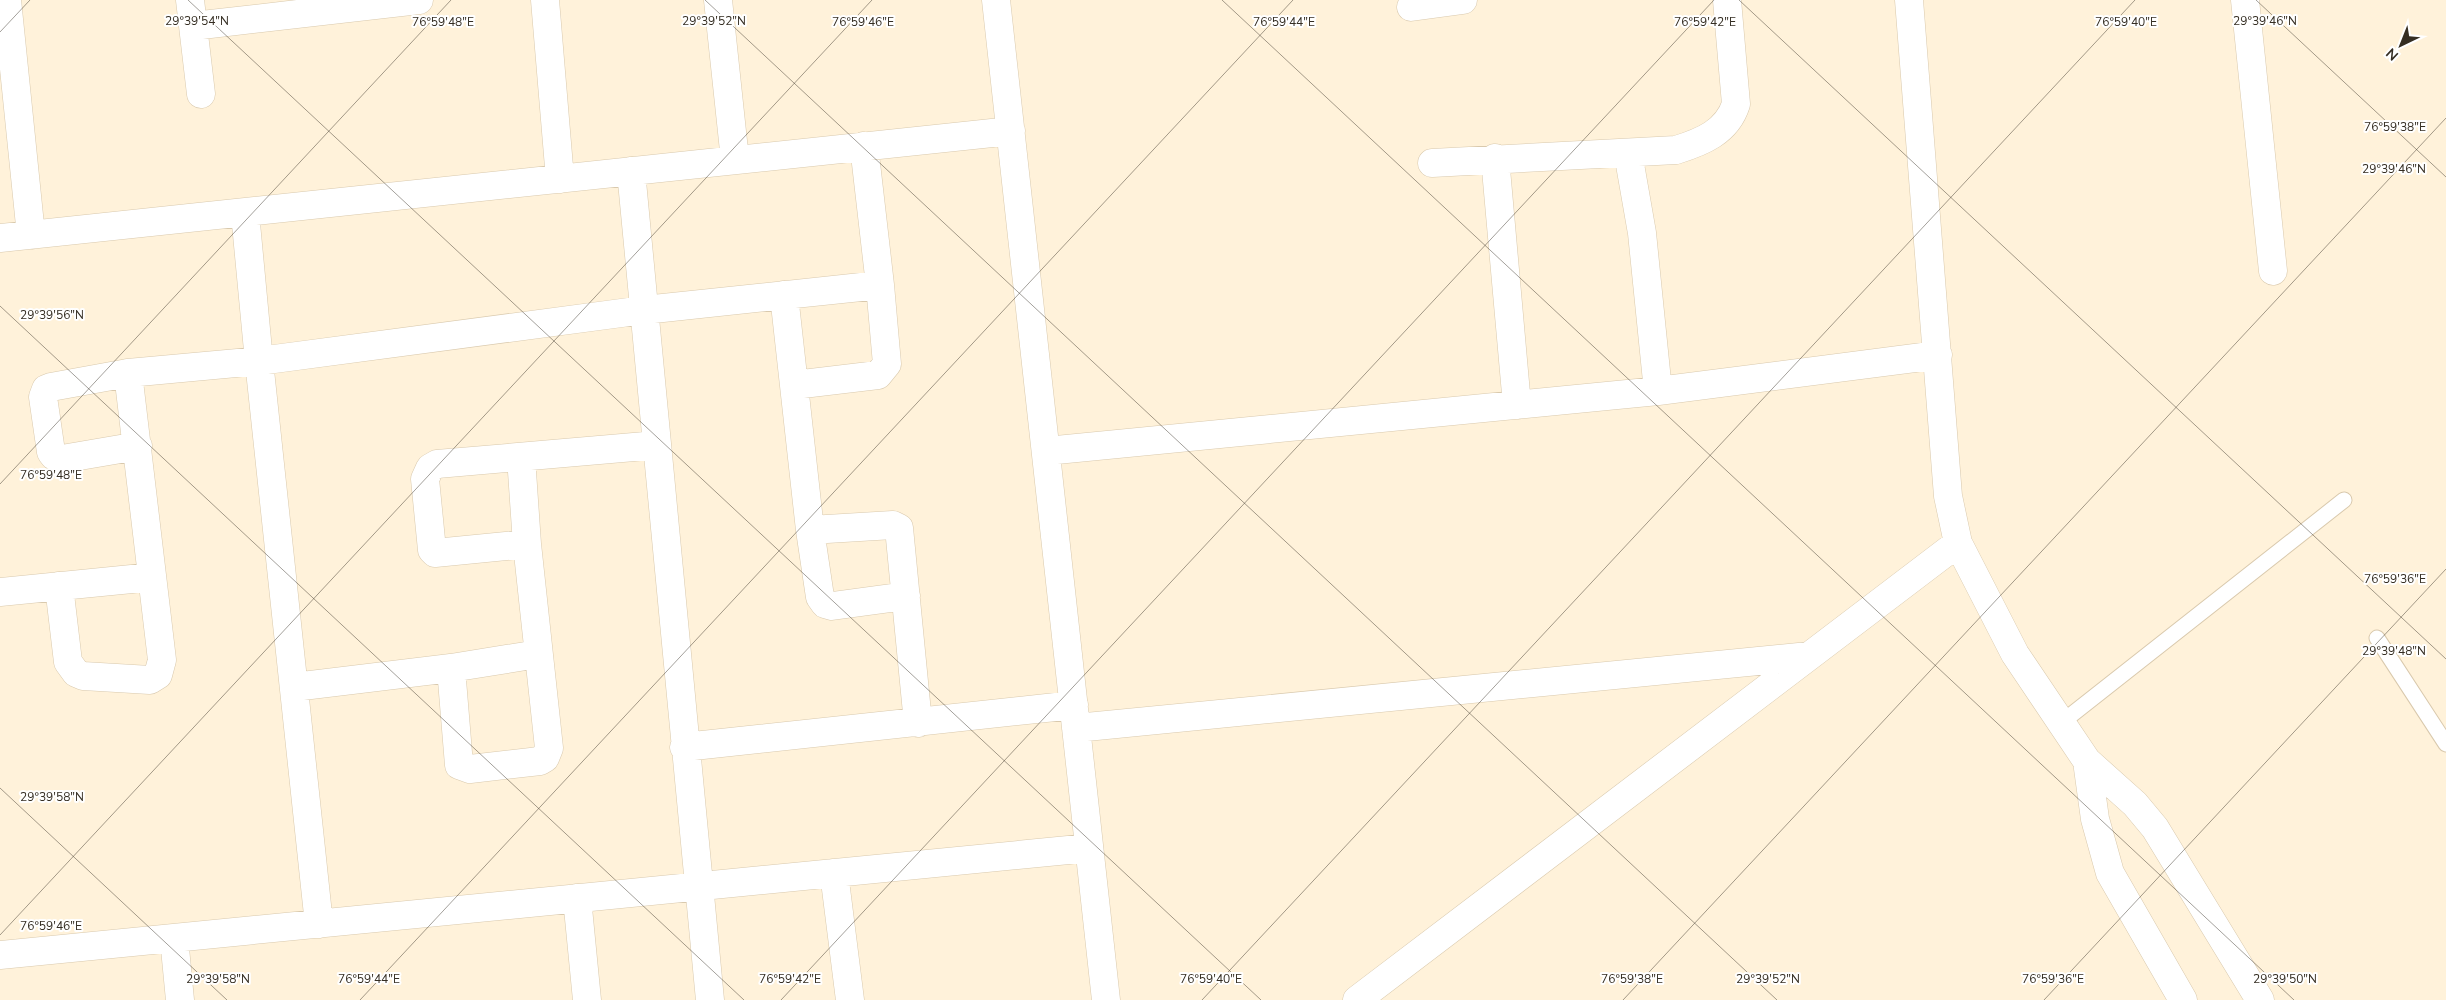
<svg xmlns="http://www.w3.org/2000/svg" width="2446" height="1000" font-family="'Nunito Sans',sans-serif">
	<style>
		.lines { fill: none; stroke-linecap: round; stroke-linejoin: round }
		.lane-casing { stroke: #d9c9ad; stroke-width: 17 }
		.street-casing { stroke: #d9c9ad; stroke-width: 29 }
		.lane { stroke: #fff; stroke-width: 15 }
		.street { stroke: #fff; stroke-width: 28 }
		.ticks { fill: none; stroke: #342d22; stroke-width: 1; stroke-opacity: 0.45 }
		.ticks-label { font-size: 12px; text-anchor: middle; fill: #342d22; stroke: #fff; stroke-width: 4; stroke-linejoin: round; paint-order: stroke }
	</style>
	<rect width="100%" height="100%" fill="#fff2da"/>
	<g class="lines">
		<g class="lane-casing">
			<path id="lane" d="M2377,638L2446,744
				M2061,723L2344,500"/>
		</g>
		<g class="street-casing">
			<path id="street" d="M7,0L31,235
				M190,0L201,94
				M545,0L560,179
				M718,0L735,160
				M996,0L1106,1000
				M1909,0L1948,496L1958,543L2015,654L2087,761L2135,804L2155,828L2260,1000
				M2245,0L2273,271
				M1411,7L1463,0
				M193,26L419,0
				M1628,153L1642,233L1658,391
				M1495,158L1517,405
				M1432,163L1676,150C1702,142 1727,132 1736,104L1727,0
				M631,171L710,1000
				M245,213L259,361L319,924
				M0,238L1011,131
				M784,295L810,530L820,597L825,604L832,606L906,596
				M794,385L878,375L887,364L880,285L864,146
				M138,446L62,459L54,456L51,452L43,397L46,389L51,387L128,373L259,361L644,310L880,285
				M1046,451L1658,391L1938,355
				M810,530L893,525L899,528L918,723
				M527,544L435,553L432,550L425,479L430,468L437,464L657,445
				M59,586L68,662L76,673L83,676L150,680L158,675L162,660L128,373
				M0,592L152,577
				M451,668L459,765L470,769L540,761L545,758L549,748L527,544L521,457
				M294,687L451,668L538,654
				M1076,728L1809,656
				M684,747L1074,705
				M2087,761L2095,819L2110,873L2183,1000
				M834,873L850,1000
				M577,898L587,1000
				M174,938L180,1000
				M0,955L1089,848
				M1357,1000L1958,543"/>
		</g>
		<use href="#lane" class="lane"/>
		<use href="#street" class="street"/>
	</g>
	<path class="ticks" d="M188,0L1261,1000M705,0L1777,1000M1222,0L2294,1000M1739,0L2446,659M2256,0L2446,177M0,32L30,0M0,306L744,1000M0,484L451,0M0,788L227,1000M0,935L872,0M360,1000L1293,0M781,1000L1714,0M1202,1000L2135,0M1623,1000L2446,118M2044,1000L2446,569"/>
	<g class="ticks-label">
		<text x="197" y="25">29°39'54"N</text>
		<text x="714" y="25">29°39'52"N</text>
		<text x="2265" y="25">29°39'46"N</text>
		<text x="1284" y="26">76°59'44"E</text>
		<text x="443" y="26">76°59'48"E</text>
		<text x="863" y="26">76°59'46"E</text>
		<text x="1705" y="26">76°59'42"E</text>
		<text x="2126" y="26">76°59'40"E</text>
		<text x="2395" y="131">76°59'38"E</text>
		<text x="2394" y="173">29°39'46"N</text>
		<text x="52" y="319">29°39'56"N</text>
		<text x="51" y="479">76°59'48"E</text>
		<text x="2395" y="583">76°59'36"E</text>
		<text x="2394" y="655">29°39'48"N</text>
		<text x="52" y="801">29°39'58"N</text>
		<text x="51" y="930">76°59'46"E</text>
		<text x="369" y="983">76°59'44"E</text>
		<text x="790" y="983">76°59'42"E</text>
		<text x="1211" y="983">76°59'40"E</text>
		<text x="1632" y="983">76°59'38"E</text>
		<text x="2053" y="983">76°59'36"E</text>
		<text x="218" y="983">29°39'58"N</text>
		<text x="1768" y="983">29°39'52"N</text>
		<text x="2285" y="983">29°39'50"N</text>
	</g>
	<g transform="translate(2401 45) rotate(223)" stroke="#ffffff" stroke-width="4" paint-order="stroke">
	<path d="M0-4L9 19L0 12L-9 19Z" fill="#342d22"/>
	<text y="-8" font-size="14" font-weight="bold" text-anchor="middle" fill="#342d22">N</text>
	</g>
</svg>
